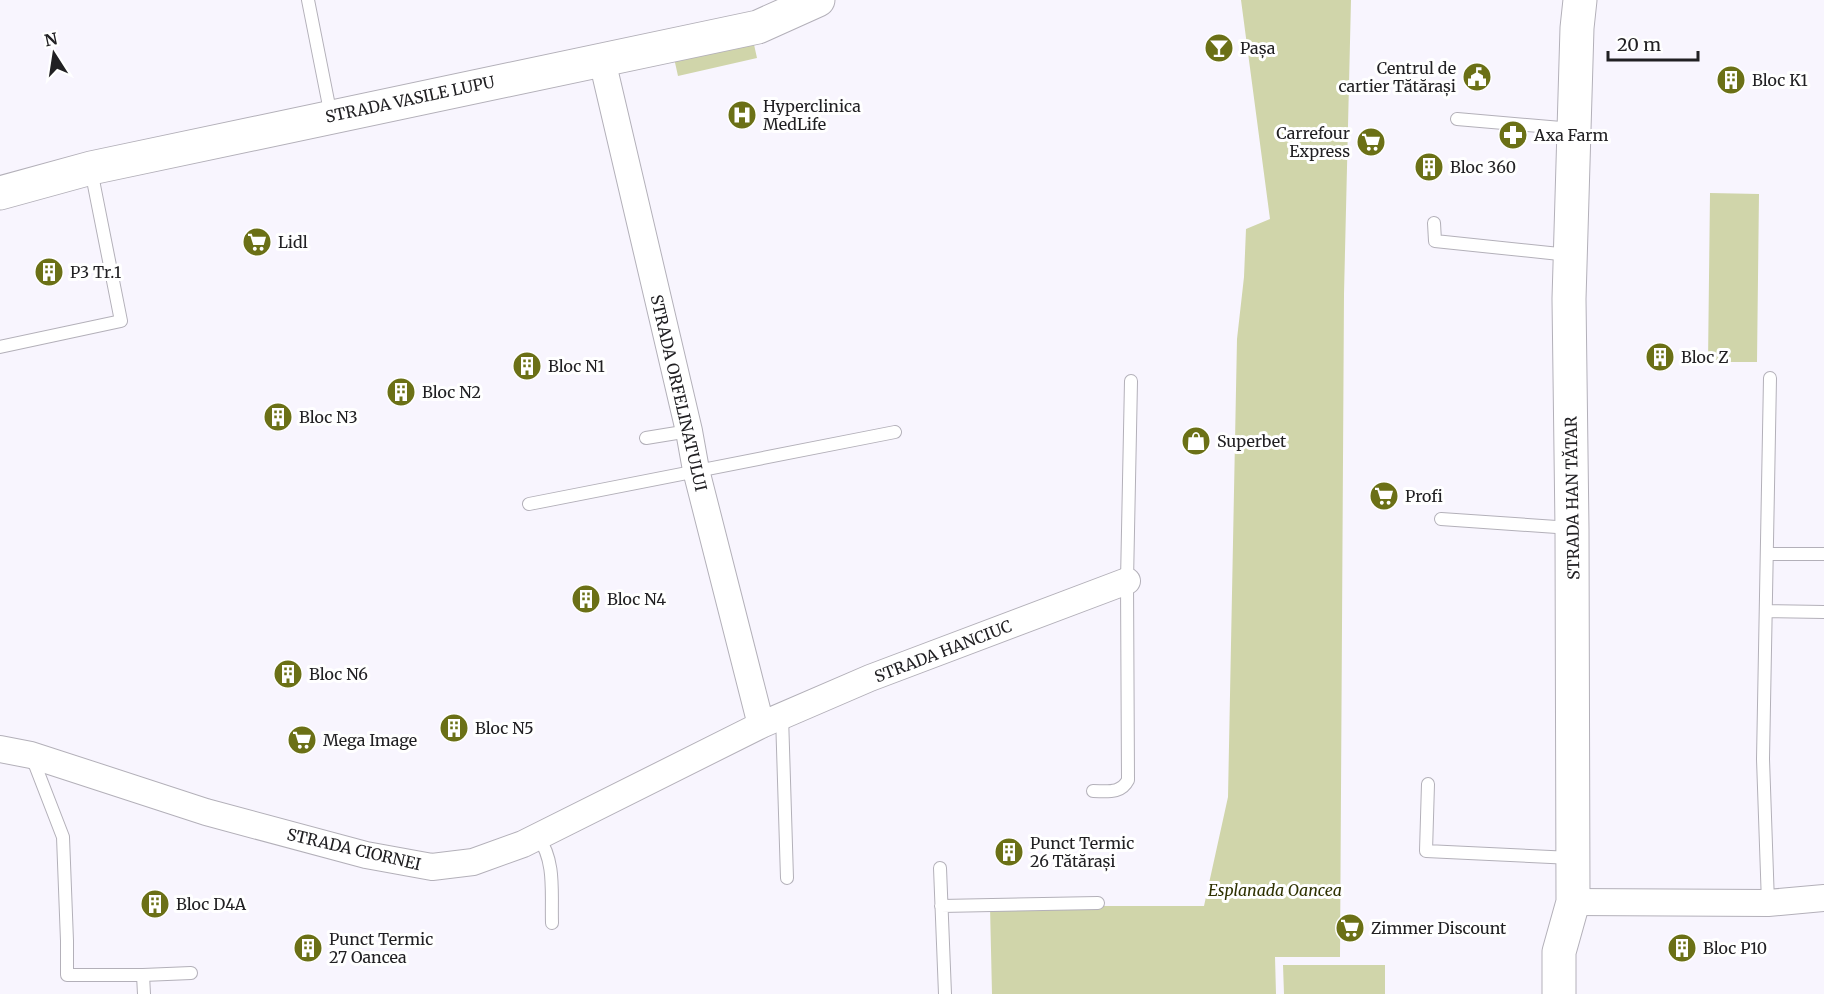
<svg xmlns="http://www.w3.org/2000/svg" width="1824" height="994" font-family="Merriweather,serif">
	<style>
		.green { fill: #d0d5aa }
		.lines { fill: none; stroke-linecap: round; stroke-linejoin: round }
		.lane-casing { stroke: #b3b0b9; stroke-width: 14 }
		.street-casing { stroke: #b3b0b9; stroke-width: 28 }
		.secondary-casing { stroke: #b3b0b9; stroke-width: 35 }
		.lane { stroke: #fff; stroke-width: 12 }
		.street { stroke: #fff; stroke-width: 26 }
		.secondary { stroke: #fff; stroke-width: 33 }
		.labels { text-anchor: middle; stroke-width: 6; stroke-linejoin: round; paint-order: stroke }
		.poi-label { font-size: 16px; fill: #212023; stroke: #fff; text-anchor: start }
		.street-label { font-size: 16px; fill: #212023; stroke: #fff }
		.park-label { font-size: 16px; font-style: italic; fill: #2f3202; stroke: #fff }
	</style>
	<rect width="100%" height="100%" fill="#f8f5fe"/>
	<path class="green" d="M1241,0H1351L1344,294L1340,957H1275L1276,994H992L990,906H1204L1228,797L1237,339L1244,277L1246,229L1270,219Z
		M753,40L757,58L678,76L674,58Z
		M1710,193L1759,194L1757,362H1708Z
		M1283,965H1385V994H1284Z"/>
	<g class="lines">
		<g class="lane-casing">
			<path id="lane" d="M308,0L331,116
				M1457,119L1573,129
				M1434,223L1435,241L1569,255
				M0,347L121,321L91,170
				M646,438L689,431
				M529,504L895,432
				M1441,519L1571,528
				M1767,554H1824
				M1766,611L1824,612
				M782,716L787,878
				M32,757L63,837L67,941V975H143L144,994
				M1428,784L1426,851L1572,858
				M1093,791C1107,791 1121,794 1128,780L1127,581L1131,381
				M538,837C556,861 551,894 552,923
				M940,868L945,994
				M1768,903L1763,759L1770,378
				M941,906L1098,903
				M143,975L191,973"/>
		</g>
		<g class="street-casing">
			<path id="street" d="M602,60L689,431L696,470L761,725
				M0,749L31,755L206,812L366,855L432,867L473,862L523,844L761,725L870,678L1127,581
				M1573,902L1768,903L1824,898"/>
		</g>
		<g class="secondary-casing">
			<path id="secondary" d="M0,193L91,168L758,27L818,0
				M1559,994V952L1573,902L1572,529L1569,299L1577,28L1580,0"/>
		</g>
		<use href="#lane" class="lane"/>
		<use href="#street" class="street"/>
		<use href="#secondary" class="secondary"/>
	</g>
	<defs>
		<g id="bar-disc" transform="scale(1.5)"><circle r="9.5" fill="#6b7016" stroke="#fff"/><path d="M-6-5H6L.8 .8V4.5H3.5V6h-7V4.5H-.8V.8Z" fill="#fff"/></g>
		<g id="civic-disc" transform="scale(1.5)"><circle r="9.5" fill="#6b7016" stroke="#fff"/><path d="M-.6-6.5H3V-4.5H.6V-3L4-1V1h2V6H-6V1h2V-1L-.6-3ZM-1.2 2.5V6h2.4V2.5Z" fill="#fff"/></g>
		<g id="building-disc" transform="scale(1.5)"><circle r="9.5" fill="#6b7016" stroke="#fff"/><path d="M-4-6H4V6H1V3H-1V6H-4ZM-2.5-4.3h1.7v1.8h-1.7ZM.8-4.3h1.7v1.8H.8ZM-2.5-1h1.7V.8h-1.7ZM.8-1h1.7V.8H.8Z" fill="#fff"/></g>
		<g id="hospital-disc" transform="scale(1.5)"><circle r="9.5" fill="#6b7016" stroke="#fff"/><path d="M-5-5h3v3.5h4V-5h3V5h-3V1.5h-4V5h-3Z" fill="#fff"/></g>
		<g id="pharmacy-disc" transform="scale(1.5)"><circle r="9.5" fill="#6b7016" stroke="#fff"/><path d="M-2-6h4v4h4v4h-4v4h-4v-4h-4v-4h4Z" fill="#fff"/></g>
		<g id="supermarket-disc" transform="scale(1.5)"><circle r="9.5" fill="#6b7016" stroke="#fff"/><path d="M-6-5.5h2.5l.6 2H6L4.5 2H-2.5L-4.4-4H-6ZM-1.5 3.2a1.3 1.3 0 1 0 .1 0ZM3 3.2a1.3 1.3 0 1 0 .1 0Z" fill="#fff"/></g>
		<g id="shop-disc" transform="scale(1.5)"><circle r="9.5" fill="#6b7016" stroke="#fff"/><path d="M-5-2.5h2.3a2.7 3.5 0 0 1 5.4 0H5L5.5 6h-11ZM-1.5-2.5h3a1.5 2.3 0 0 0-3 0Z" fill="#fff"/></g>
	</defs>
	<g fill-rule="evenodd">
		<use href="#bar-disc" x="1219" y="48"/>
		<use href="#civic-disc" x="1477" y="77"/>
		<use href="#building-disc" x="1731" y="80"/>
		<use href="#hospital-disc" x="742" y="115"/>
		<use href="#pharmacy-disc" x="1513" y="135"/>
		<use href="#supermarket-disc" x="1371" y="142"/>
		<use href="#building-disc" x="1429" y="167"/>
		<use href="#supermarket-disc" x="257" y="242"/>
		<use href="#building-disc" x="49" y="272"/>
		<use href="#building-disc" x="1660" y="357"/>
		<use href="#building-disc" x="527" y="366"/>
		<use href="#building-disc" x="401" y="392"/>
		<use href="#building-disc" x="278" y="417"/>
		<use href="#shop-disc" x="1196" y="441"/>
		<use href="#supermarket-disc" x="1384" y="496"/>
		<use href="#building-disc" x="586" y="599"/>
		<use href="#building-disc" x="288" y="674"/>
		<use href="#building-disc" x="454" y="728"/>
		<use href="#supermarket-disc" x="302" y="740"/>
		<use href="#building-disc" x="1009" y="852"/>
		<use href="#building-disc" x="155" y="904"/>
		<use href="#supermarket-disc" x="1350" y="928"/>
		<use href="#building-disc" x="308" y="948"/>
		<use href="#building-disc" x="1682" y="948"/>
	</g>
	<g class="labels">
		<g class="poi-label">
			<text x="1240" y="54">Pașa</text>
			<text x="1456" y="74" text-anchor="end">Centrul de<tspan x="1456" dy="18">cartier Tătărași</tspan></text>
			<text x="1752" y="86">Bloc K1</text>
			<text x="763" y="112">Hyperclinica<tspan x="763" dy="18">MedLife</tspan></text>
			<text x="1350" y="139" text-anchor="end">Carrefour<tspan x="1350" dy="18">Express</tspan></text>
			<text x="1534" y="141">Axa Farm</text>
			<text x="1450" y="173">Bloc 360</text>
			<text x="278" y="248">Lidl</text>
			<text x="70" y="278">P3 Tr.1</text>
			<text x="1681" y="363">Bloc Z</text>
			<text x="548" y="372">Bloc N1</text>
			<text x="422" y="398">Bloc N2</text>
			<text x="299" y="423">Bloc N3</text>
			<text x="1217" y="447">Superbet</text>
			<text x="1405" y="502">Profi</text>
			<text x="607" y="605">Bloc N4</text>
			<text x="309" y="680">Bloc N6</text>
			<text x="475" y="734">Bloc N5</text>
			<text x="323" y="746">Mega Image</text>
			<text x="1030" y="849">Punct Termic<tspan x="1030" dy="18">26 Tătărași</tspan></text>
			<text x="176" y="910">Bloc D4A</text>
			<text x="1371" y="934">Zimmer Discount</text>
			<text x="329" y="945">Punct Termic<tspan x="329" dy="18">27 Oancea</tspan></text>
			<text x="1703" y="954">Bloc P10</text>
		</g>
		<g class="street-label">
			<text transform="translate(410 99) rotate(-12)" y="6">STRADA VASILE LUPU</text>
			<text transform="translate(679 393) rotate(77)" y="6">STRADA ORFELINATULUI</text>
			<text transform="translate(1572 498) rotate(-91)" y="6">STRADA HAN TĂTAR</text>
			<text transform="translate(943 651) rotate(-21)" y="6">STRADA HANCIUC</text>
			<text transform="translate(354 849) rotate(13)" y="6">STRADA CIORNEI</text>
		</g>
		<g class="park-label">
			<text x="1275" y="896">Esplanada Oancea</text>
		</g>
	</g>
	<g transform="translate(54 54) rotate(348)" stroke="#ffffff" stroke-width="4.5" paint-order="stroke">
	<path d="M0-4.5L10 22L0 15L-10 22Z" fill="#212023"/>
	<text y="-9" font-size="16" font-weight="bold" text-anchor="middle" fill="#212023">N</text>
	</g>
	<path d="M1608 51v9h90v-9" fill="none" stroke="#212023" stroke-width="3"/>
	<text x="1617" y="51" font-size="18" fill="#212023" stroke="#ffffff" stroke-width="4.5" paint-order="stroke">20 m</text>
</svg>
